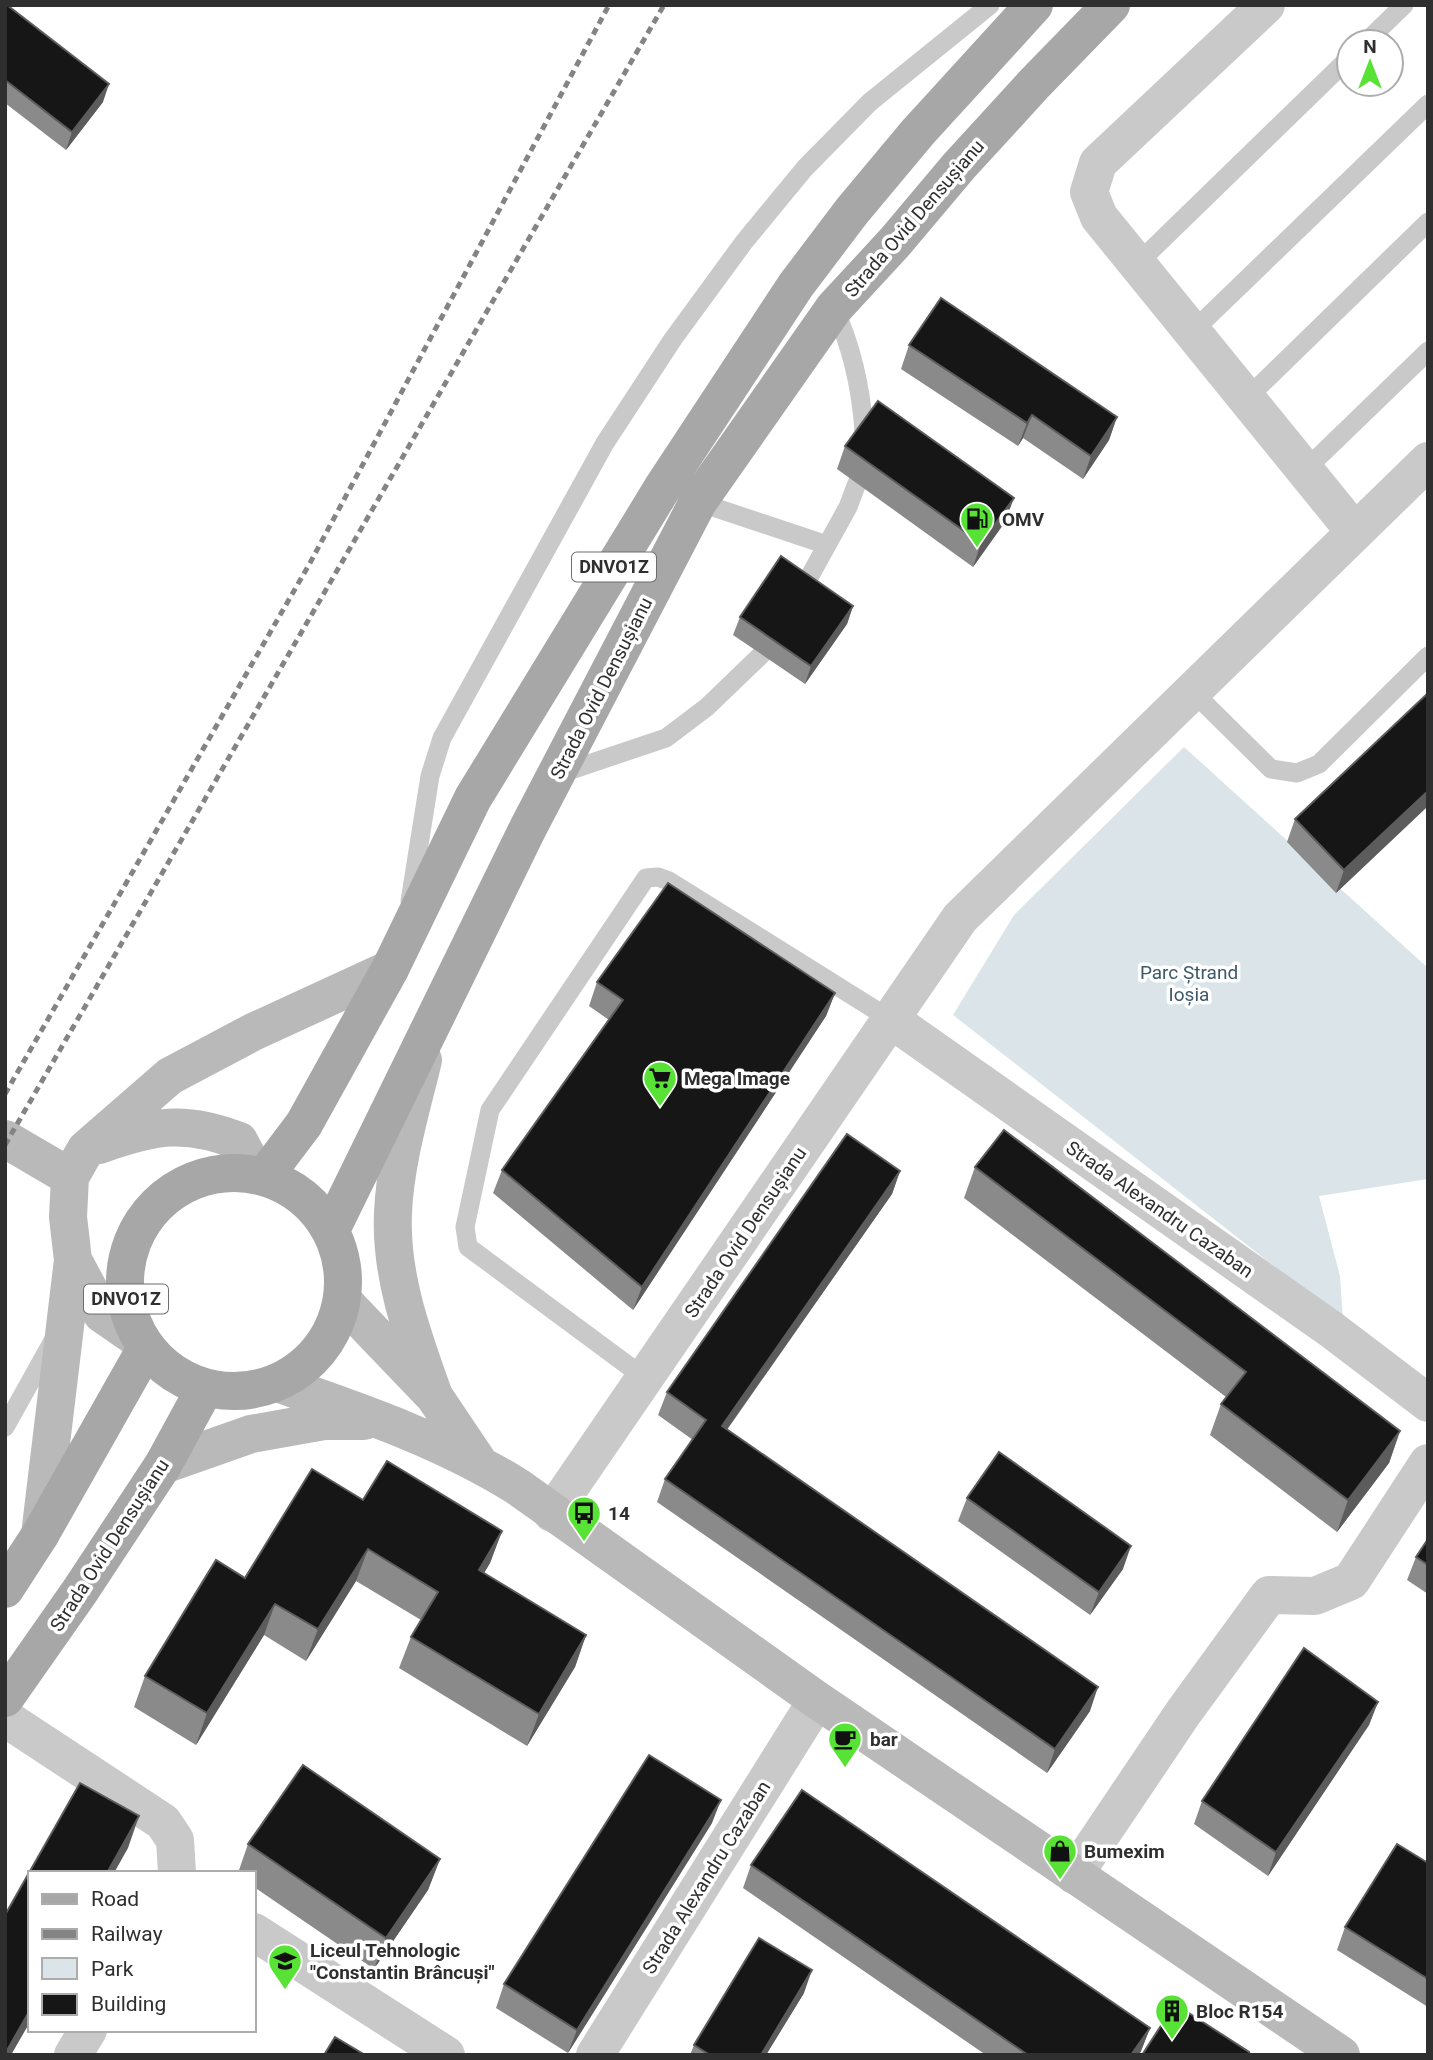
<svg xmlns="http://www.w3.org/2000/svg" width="1433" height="2060" font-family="Roboto,sans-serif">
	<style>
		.green { fill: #dae4e9 }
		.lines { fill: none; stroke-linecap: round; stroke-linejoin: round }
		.lane { stroke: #c9c9c9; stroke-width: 19 }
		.street { stroke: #c9c9c9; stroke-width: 38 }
		.secondary { stroke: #b9b9b9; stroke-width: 38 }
		.primary { stroke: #a7a7a7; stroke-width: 38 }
		.rail { stroke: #848484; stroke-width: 5; stroke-dasharray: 7 5; stroke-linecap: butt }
		.wall { fill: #8a8a8a }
		.shaded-wall { fill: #5c5c5c }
		.building { fill: #161616; stroke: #5c5c5c; stroke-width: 2 }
		.labels { text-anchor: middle; stroke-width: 7; stroke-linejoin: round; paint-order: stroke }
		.shield { fill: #fff; stroke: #6d6d6d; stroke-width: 2 }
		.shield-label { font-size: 18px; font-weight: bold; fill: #2f2f2f }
		.street-label { font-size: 19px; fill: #2f2f2f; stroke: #fff }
		.poi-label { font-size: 19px; font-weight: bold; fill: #2f2f2f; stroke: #fff; text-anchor: start }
		.park-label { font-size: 19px; fill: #3d5869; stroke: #fff }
	</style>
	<rect width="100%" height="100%" fill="#fff"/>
	<path class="green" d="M1184,747L1428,968V1179L1319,1196L1340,1276L1343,1320L953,1015L1014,915Z"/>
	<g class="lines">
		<path class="lane" d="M1366,42L1404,5
			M1137,264L1349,58
			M834,308C852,347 861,388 864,431
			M1192,332L1428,104
			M1246,399L1428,222
			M1305,470L1428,351
			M698,502L827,545
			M801,592L848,507L857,483
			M1191,690L1271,769L1297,773L1319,764L1428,656
			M559,774L666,738L707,707L762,654
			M410,901L430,776L442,738L605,443L673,339L744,242L805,168L870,102L990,5
			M645,1378L468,1247L465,1227L490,1110L646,878L658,877L669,881L890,1019
			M5,1427L53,1341"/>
		<path class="street" d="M1266,5L1098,163L1089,192L1099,217L1355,532
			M890,1019L1332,1330L1428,1403
			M552,1513L960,918L1428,461
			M5,1718L163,1822L175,1840L177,1873
			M1074,1875L1183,1713L1269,1595L1315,1596L1351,1581L1428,1463
			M254,1932L446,2055
			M73,2055L88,2030
			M595,2055L817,1700"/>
		<path class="secondary" d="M423,1060C411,1110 395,1162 393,1213C390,1276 413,1337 434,1396
			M5,1139L70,1177
			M99,1145C153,1126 184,1119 239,1141L257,1175
			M343,1301L434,1396L479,1463
			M141,1341L102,1314L73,1260L68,1217L70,1177L86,1149L170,1076L253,1032L390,969
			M277,1383C360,1412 443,1440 518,1487L817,1700L1341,2055
			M163,1465L251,1434L324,1421H364
			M40,1535L73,1260"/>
		<path class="primary" d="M125 1282a109 109 0 1 1 218 0a109 109 0 1 1-218 0Z
			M264,1177L304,1124L390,969L473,798L663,487L796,285L852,211L918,132L1034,5
			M331,1230L528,828L698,502L834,308L895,242L959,166L1035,83L1111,5
			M5,1589L40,1535L146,1348
			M5,1698L80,1591L163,1465L205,1388"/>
		<path class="rail" d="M5,1094L310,563L609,5
			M5,1145L664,5"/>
	</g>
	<path class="wall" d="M5,5L103,102L66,150L5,103Z
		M909,345L1117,417L1109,440L1083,479L1023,438L1018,446L901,369Z
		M845,446L1005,522L973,567L837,469Z
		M853,606L847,624L805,684L733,635L740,617Z
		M1428,693V806L1336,893L1287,842L1295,819Z
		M597,982L835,993L826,1016L633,1310L493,1193L502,1170L609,1020L589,1006Z
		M975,1167L1400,1431L1389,1463L1337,1532L1210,1435L1221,1404L1226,1397L964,1198Z
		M900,1171L892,1194L727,1430L1090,1711L1047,1773L657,1502L665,1479L693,1440L658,1415L667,1392Z
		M967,1498L1123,1569L1090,1615L958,1521Z
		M363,1500L502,1531L490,1563L484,1573L586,1635L575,1667L527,1746L399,1668L411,1637L421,1620L356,1581L306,1661L264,1635L196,1745L134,1707L145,1676L245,1578Z
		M1428,1539V1594L1407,1580L1416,1557Z
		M1378,1702L1369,1725L1268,1876L1194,1824L1202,1801Z
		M712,1823L568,2053L496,2008L504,1984Z
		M248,1844L440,1859L428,1890L374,1969L254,1887V1873H238Z
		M1428,1863V2007L1337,1950L1345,1927Z
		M751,1865L1150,2028L1141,2051L1139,2055H986L743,1888Z
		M804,1993L766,2055H690L694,2045Z"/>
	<path class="shaded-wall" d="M109,84L103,102L66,150L72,132Z
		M1032,415L1023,438L1018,446L1027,423Z
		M1117,417L1109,440L1083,479L1091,456Z
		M1014,498L1005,522L973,567L981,543Z
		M853,606L847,624L805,684L811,666Z
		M1428,791V806L1336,893L1344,870Z
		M835,993L826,1016L633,1310L642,1287Z
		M900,1171L892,1194L713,1449L722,1426Z
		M1400,1431L1389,1463L1337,1532L1348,1500Z
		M502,1531L490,1563L467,1602L479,1570Z
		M1131,1546L1123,1569L1090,1615L1099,1592Z
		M368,1549L356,1581L306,1661L318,1629Z
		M275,1604L264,1635L196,1745L207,1713Z
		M586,1635L575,1667L527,1746L539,1714Z
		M1098,1687L1090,1711L1047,1773L1055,1749Z
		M1378,1702L1369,1725L1268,1876L1276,1852Z
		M721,1800L712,1823L568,2053L577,2030Z
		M139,1816L128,1848L114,1873H107Z
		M440,1859L428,1890L374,1969L386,1938Z
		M812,1970L804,1993L766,2055H761Z
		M30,2010V2022L11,2055H5Z
		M1150,2028L1141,2051L1139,2055H1131Z"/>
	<path class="building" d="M5,5H7L109,84L72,132L5,80Z
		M941,298L1117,417L1091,456L1032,415L1027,423L909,345Z
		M878,401L1014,498L981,543L845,446Z
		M781,556L853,606L811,666L740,617Z
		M1428,693V791L1344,870L1295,819Z
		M668,883L835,993L642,1287L502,1170L623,1000L597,982Z
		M1004,1130L1400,1431L1348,1500L1221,1404L1246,1372L975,1167Z
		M847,1134L900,1171L722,1426L1098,1687L1055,1749L665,1479L706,1420L667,1392Z
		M999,1452L1131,1546L1099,1592L967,1498Z
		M387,1461L502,1531L479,1570L586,1635L539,1714L411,1637L438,1592L368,1549L318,1629L275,1604L207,1713L145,1676L216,1560L245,1578L312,1469L363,1500Z
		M1428,1539V1565L1416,1557Z
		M1304,1648L1378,1702L1276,1852L1202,1801Z
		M649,1755L721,1800L577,2030L504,1984Z
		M303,1765L440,1859L386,1938L248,1844Z
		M80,1783L139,1816L107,1873H30V2010L5,2054V1915Z
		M802,1790L1150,2028L1131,2055H1028L751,1865Z
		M1397,1844L1428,1863V1979L1345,1927Z
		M759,1938L812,1970L761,2055H710L694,2045Z
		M1175,2004L1249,2052L1250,2055H1142Z
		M335,2037L365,2055H324Z"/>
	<defs>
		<g id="fuel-pin" transform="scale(1.75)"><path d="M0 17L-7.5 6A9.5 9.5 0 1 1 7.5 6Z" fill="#58e235" stroke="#fff"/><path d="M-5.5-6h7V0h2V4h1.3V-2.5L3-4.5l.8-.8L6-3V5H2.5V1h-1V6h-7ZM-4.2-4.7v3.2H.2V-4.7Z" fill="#111"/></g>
		<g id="supermarket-pin" transform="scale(1.75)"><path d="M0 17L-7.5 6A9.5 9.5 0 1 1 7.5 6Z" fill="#58e235" stroke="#fff"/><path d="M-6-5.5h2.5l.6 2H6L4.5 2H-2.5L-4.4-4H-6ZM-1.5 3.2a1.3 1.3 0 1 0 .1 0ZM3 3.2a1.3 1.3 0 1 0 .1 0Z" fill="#111"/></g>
		<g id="bus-pin" transform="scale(1.75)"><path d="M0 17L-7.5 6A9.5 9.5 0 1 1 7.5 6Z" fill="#58e235" stroke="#fff"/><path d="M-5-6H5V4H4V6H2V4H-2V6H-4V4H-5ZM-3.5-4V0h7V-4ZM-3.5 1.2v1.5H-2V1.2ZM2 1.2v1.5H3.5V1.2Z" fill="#111"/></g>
		<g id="cafe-pin" transform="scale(1.75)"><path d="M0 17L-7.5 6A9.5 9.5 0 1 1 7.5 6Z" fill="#58e235" stroke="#fff"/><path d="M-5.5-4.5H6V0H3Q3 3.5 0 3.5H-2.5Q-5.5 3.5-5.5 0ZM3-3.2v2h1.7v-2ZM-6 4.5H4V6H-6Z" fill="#111"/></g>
		<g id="shop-pin" transform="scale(1.75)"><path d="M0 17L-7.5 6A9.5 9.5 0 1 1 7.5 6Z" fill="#58e235" stroke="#fff"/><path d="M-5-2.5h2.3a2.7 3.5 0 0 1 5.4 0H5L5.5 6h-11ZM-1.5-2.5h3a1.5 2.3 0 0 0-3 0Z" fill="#111"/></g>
		<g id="school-pin" transform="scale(1.75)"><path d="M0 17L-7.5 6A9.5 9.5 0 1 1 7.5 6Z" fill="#58e235" stroke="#fff"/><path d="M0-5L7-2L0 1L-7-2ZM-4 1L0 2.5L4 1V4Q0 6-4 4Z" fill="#111"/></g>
		<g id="building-pin" transform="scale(1.75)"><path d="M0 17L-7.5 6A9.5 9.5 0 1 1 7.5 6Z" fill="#58e235" stroke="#fff"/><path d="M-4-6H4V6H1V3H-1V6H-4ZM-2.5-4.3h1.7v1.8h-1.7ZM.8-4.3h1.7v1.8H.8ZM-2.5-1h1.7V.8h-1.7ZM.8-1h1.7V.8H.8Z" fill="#111"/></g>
	</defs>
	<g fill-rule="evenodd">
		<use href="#fuel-pin" x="977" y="519"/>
		<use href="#supermarket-pin" x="660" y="1078"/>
		<use href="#bus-pin" x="584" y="1513"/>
		<use href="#cafe-pin" x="845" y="1739"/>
		<use href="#shop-pin" x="1060" y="1851"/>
		<use href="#school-pin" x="285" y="1961"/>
		<use href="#building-pin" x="1172" y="2011"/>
	</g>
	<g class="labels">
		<g class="shield">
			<rect x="572" y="552.5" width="84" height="29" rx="5"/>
			<rect x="84" y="1284.5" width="84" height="29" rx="5"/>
		</g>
		<g class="shield-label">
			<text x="614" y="573">DNVO1Z</text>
			<text x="126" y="1305">DNVO1Z</text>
		</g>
		<g class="street-label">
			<text transform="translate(914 218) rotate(-49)" y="7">Strada Ovid Densușianu</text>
			<text transform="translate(601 688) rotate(-63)" y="7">Strada Ovid Densușianu</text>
			<text transform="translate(1160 1209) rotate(35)" y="7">Strada Alexandru Cazaban</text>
			<text transform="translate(745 1232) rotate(-56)" y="7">Strada Ovid Densușianu</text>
			<text transform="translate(109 1545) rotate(-57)" y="7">Strada Ovid Densușianu</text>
			<text transform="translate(706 1877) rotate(-58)" y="7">Strada Alexandru Cazaban</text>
		</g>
		<g class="poi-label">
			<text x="1002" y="526">OMV</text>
			<text x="684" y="1085">Mega Image</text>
			<text x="608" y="1520">14</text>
			<text x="870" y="1746">bar</text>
			<text x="1084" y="1858">Bumexim</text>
			<text x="310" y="1957">Liceul Tehnologic<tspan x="310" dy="22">"Constantin Brâncuși"</tspan></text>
			<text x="1196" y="2018">Bloc R154</text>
		</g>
		<g class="park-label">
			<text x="1189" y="979">Parc Ștrand<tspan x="1189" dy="22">Ioșia</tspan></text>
		</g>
	</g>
	<rect width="1433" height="2060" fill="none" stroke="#2f2f2f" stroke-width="14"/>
	<rect x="28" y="1871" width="228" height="161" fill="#ffffff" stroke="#acacac" stroke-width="2"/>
	<rect x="42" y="1894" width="35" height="10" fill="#a7a7a7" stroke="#acacac" stroke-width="2"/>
	<text x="91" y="1906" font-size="21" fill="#2f2f2f">Road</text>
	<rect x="42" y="1929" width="35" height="10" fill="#848484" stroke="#acacac" stroke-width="2"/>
	<text x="91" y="1941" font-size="21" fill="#2f2f2f">Railway</text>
	<rect x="42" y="1958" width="35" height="21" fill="#dae4e9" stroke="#acacac" stroke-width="2"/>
	<text x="91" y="1976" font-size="21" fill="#2f2f2f">Park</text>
	<rect x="42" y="1994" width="35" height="21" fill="#161616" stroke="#acacac" stroke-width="2"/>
	<text x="91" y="2011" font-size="21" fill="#2f2f2f">Building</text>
	<g transform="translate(1370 63)"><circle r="33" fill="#ffffff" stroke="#acacac" stroke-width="2"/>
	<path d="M0-5L12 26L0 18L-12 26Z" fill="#58e235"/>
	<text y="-10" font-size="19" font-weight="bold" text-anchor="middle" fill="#2f2f2f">N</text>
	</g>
</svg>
